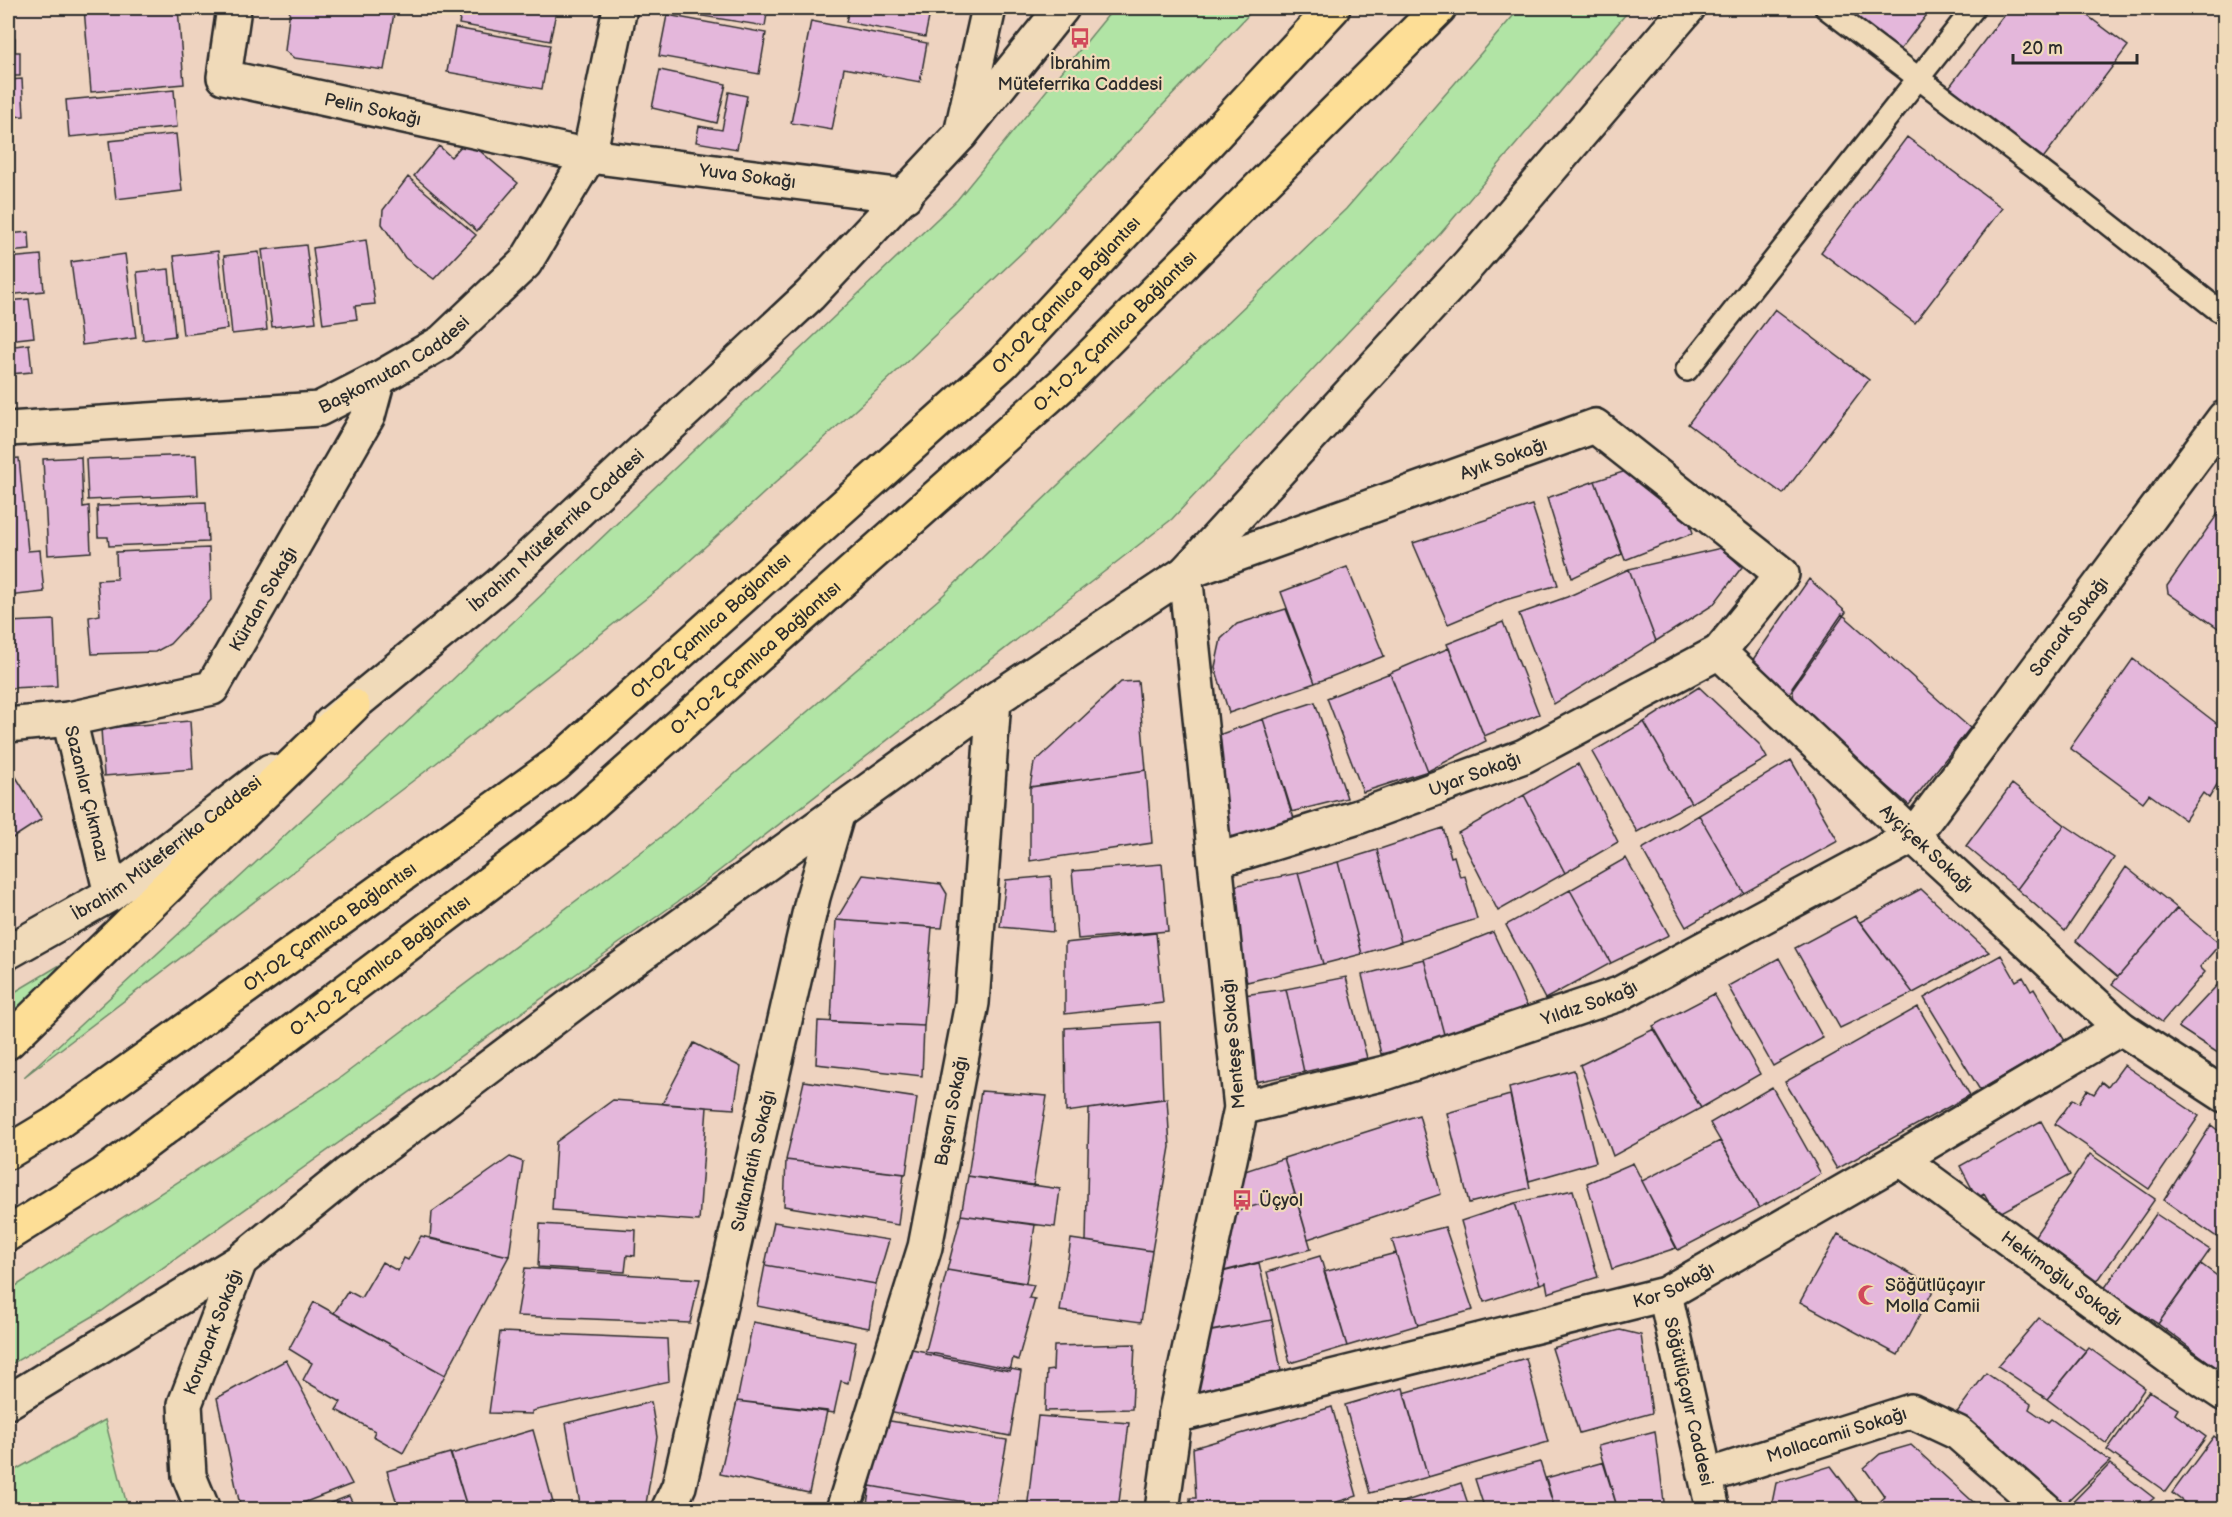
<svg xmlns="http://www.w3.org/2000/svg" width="2232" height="1517" font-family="'Balsamiq Sans',sans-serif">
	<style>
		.green { fill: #b1e4a5; stroke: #6e8868; stroke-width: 1.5 }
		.building { fill: #e4b7db; stroke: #2b2b2b; stroke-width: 1.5 }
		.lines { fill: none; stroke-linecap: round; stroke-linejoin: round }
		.service-casing { stroke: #2b2b2b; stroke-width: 26 }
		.minor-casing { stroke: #2b2b2b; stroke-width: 38 }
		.tertiary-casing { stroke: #2b2b2b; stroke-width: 38 }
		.secondary-casing { stroke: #2b2b2b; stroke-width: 38 }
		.trunk-casing { stroke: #2b2b2b; stroke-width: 38 }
		.service { stroke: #f0dab9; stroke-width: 21 }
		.minor { stroke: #f0dab9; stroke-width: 33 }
		.tertiary { stroke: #f0dab9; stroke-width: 33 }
		.secondary { stroke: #f0dab9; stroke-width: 33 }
		.trunk { stroke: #fdde96; stroke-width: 33 }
		.labels { text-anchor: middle; stroke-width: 4.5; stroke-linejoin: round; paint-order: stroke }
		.poi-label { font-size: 18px; fill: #2b2b2b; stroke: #f0dab9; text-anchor: start }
		.street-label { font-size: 18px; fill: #2b2b2b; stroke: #f0dab9 }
	</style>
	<rect width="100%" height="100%" fill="#eed3c0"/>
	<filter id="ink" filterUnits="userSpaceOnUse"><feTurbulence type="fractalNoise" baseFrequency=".0167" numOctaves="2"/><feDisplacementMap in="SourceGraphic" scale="12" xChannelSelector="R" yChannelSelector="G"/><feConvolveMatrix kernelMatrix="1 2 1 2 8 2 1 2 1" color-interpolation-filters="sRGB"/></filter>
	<g filter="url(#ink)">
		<path class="green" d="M1114,8H1255L1029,246L876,391L662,586L435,764L24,1077L430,701L957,200Z
			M1520,8H1631L1441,233L1172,519L697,888L102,1311L8,1366V1291L337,1080L661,837L939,599L1346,209Z
			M75,956L8,1018V996Z
			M105,1420L128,1509H8V1474Z"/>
		<path class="building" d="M8,8H14L13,32H8Z
			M84,8H178L184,84L91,92Z
			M290,8H395L384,70L294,58L285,51Z
			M462,8H557L550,41L459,24Z
			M672,8H768L765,26L671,11Z
			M849,8H931L925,37L846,22Z
			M1843,8H1932L1900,50Z
			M2009,8H2077L2128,46L2041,161L1947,90Z
			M667,15L766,33L759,74L659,56Z
			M811,21L927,43L920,82L844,68L832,130L791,123Z
			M455,28L550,45L542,89L447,72Z
			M8,38H15V52H20V76H8Z
			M660,70L726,84L717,123L652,108Z
			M22,79L24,116L8,117V80Z
			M174,90L177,127L69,137L66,100Z
			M729,92L747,96L737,149L696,142L699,126L722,130Z
			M176,134L182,191L116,199L109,141Z
			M1907,137L2002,208L1915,323L1821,252Z
			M467,140L518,183L477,231L414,176L439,146L451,157Z
			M408,177L476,235L434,279L405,258L382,224L383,210Z
			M29,232L30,250L8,252V234Z
			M366,240L375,304L355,306L357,319L323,324L313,248Z
			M306,245L316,322L272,327L262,250Z
			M218,251L227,329L183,335L174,256Z
			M259,252L267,330L232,334L224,256Z
			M125,254L136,338L82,345L71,262Z
			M41,255L44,291L8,295V258Z
			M169,269L175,336L143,340L137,272Z
			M29,299L34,337L8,340V301Z
			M1775,309L1869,380L1783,494L1688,424Z
			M29,344L32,372L10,374V380H8V347Z
			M196,455L198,495L88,500L86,459Z
			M81,457L83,507L89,506L91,552L48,555L43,459Z
			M19,458L28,551L40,550L44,592L8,596V459Z
			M1629,470L1690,524L1693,533L1625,560L1595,481Z
			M1595,481L1622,554L1572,578L1547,498Z
			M206,502L208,542L109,546L108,537H98L97,506Z
			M1532,505L1558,585L1505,600L1448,624L1413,543Z
			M2224,505V632L2168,593L2167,586Z
			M209,548L211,600L170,644L155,652L92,654L89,617L100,615L97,580L117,579L116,552Z
			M1721,548L1742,567L1713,605L1656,641L1629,569Z
			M1347,567L1384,656L1315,683L1281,592Z
			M1629,569L1656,641L1554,704L1519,614L1567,597Z
			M1809,579L1846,612L1789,694L1752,661Z
			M1286,609L1315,683L1229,713L1215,667L1221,639L1237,624Z
			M1842,614L1970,728L1909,805L1795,705L1792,687Z
			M54,620L57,686L9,688L8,622Z
			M1503,622L1539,714L1484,736L1447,644Z
			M1449,648L1486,741L1428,771L1390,673Z
			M2133,659L2224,729V773L2209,798L2203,793L2185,820L2149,794L2143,802L2070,748Z
			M1390,673L1428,771L1363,792L1327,698Z
			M1138,681L1146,770L1030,787L1034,763L1121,682Z
			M1699,687L1759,744L1767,758L1691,803L1644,722Z
			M1315,702L1347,798L1291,812L1263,719Z
			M1263,719L1296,825L1217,843L1213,737Z
			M190,721L193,769L104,776L101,728Z
			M1644,722L1691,803L1637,832L1592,752Z
			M1791,760L1838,841L1744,893L1699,815Z
			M8,764L42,819L8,841Z
			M1578,764L1618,842L1565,873L1524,795Z
			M1146,770L1152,843L1030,861V787Z
			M2012,784L2065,825L2017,889L1966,846Z
			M1524,795L1565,873L1498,911L1458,833Z
			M1699,815L1744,893L1686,927L1642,849Z
			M2065,825L2114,858L2065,931L2017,889Z
			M1443,828L1451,857L1454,856L1460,877L1465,876L1477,919L1401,942L1377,850Z
			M1377,850L1401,942L1362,954L1338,862Z
			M1626,858L1669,935L1611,963L1570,890Z
			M1338,862L1362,954L1323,964L1298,873Z
			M1162,864L1168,931L1078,939L1072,871Z
			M2126,867L2177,908L2118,977L2076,941Z
			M1298,873L1323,964L1247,982L1223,888Z
			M863,875L941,884L947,894L942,928L836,920Z
			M1051,876L1053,932L1000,927L1006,880Z
			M1921,889L1989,952L1913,993L1860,922Z
			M1570,890L1611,963L1545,999L1506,925Z
			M2177,908L2220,944L2200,967L2205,972L2162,1022L2112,984Z
			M1855,916L1913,993L1840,1028L1795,948Z
			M836,920L932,927L924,1026L831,1022Z
			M1493,932L1527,1006L1445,1038L1424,959Z
			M1156,933L1163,1003L1065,1014V943Z
			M2001,955L2016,981L2023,977L2031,991L2034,989L2065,1041L1980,1090L1924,998Z
			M1779,958L1823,1038L1773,1066L1728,986Z
			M1424,959L1445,1038L1381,1054L1362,975Z
			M1346,977L1367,1058L1304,1072L1286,989Z
			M2224,978V1057L2178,1027Z
			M1286,989L1304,1072L1241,1085L1237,996Z
			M1714,994L1760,1074L1701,1108L1653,1026Z
			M1918,1007L1970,1095L1837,1169L1785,1082Z
			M818,1021L924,1026L922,1076L816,1064Z
			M1160,1022L1163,1099L1066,1112L1065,1028Z
			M1654,1029L1701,1108L1613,1156L1580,1065Z
			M694,1043L741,1067L734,1109L662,1104Z
			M2124,1065L2199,1116L2149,1189L2055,1124L2073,1099L2079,1103L2087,1090L2094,1094L2102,1082L2108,1087Z
			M1574,1070L1596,1162L1529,1181L1509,1088Z
			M804,1081L917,1098L906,1174L786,1160Z
			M1772,1087L1821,1174L1759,1208L1710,1123Z
			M981,1091L1047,1096L1033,1186L968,1176Z
			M1510,1095L1530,1188L1469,1203L1447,1113Z
			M1167,1098L1170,1147L1152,1251L1086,1241L1089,1109Z
			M613,1100L707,1107L699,1221L552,1210L556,1142Z
			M1419,1115L1441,1194L1308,1239L1284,1158Z
			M2041,1121L2070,1175L1996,1215L1984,1194L1977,1198L1960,1166Z
			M2211,1125L2224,1135V1242L2164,1200Z
			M1720,1141L1759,1208L1678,1250L1642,1181Z
			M2090,1154L2155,1199L2094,1286L2030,1243Z
			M510,1157L523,1162L509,1256L430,1239L432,1212Z
			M1284,1158L1295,1194L1230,1213L1236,1174Z
			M786,1160L904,1174L898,1225L784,1206Z
			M1633,1163L1676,1248L1612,1269L1587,1183Z
			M968,1176L1060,1189L1055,1227L961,1215Z
			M1573,1190L1598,1277L1548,1293L1546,1282L1540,1284L1515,1203Z
			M1295,1194L1311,1249L1224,1271L1221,1254L1230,1213Z
			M1515,1203L1540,1284L1484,1302L1461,1221Z
			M2156,1214L2210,1250L2158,1324L2104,1289Z
			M961,1215L1035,1225L1026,1283L947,1270Z
			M774,1222L889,1240L876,1284L765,1265Z
			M540,1224L636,1230L635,1256L627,1255L625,1272L538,1267Z
			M1445,1227L1473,1310L1418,1325L1392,1240Z
			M1838,1234L1935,1287L1898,1355L1800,1302Z
			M421,1236L509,1256L445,1375L334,1313L348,1291L361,1298L382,1262L398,1271L404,1258L408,1260Z
			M1071,1239L1152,1251L1141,1322L1060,1311Z
			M1396,1253L1418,1325L1347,1346L1324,1272Z
			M1320,1256L1347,1346L1290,1363L1267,1272Z
			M1259,1263L1272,1320L1212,1331L1207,1296L1214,1274Z
			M2201,1264L2224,1281V1357L2217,1368L2158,1324Z
			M765,1265L876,1284L869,1328L757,1306Z
			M525,1268L700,1279L690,1323L517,1316Z
			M947,1270L1034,1285L1029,1298L1035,1299L1018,1360L1013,1358L1010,1371L925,1354Z
			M314,1302L445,1375L403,1453L373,1436L375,1431L336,1410L341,1402L303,1380L312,1363L289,1349Z
			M2039,1318L2086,1351L2047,1399L1998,1366Z
			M1272,1320L1281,1371L1191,1393L1199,1333Z
			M753,1322L856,1342L848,1383L841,1381L834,1413L737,1401Z
			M1620,1330L1641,1335L1652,1413L1579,1433L1552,1348Z
			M500,1332L667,1339L669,1381L532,1411V1414L489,1413Z
			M1135,1344L1132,1409L1045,1411L1047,1371L1053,1370L1054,1346Z
			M902,1347L1021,1371L1010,1436L888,1412Z
			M2089,1348L2145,1388L2107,1444L2047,1399Z
			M1526,1358L1548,1442L1428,1477L1404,1393Z
			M286,1360L352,1484L285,1510H241L217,1398Z
			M1986,1373L2031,1404L2029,1409L2048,1422L2051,1419L2110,1461L2062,1507L1952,1419Z
			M1403,1388L1428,1477L1370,1493L1345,1405Z
			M2149,1391L2178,1409L2175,1414L2206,1437L2166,1492L2107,1450Z
			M737,1401L827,1411L809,1493L720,1474Z
			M651,1402L657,1437L645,1510H581L566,1423Z
			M1332,1407L1357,1496L1310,1510H1191L1190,1498H1196L1193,1448Z
			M1038,1416L1129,1423L1118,1510H1027Z
			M884,1420L1007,1440L995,1507L870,1486Z
			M533,1430L555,1510H468L451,1454Z
			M1655,1431L1665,1510H1618L1598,1446Z
			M2214,1436L2224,1444V1510H2194L2172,1493Z
			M1911,1445L1982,1510H1882L1877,1504L1885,1497L1864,1468L1880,1454Z
			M450,1453L468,1510H399L387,1471Z
			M1540,1462L1555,1510H1485L1475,1479Z
			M1604,1462L1618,1510H1555L1546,1478Z
			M2110,1464L2154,1498L2140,1510H2065Z
			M1831,1466L1864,1510H1777L1772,1503L1776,1483Z
			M1461,1483L1470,1510H1399L1397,1504Z
			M870,1486L995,1507L994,1510H866Z
			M349,1496L356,1510H312Z"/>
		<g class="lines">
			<g class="service-casing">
				<path id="service" d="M1826,8L2067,191L2218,310
					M1687,370L1974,8"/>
			</g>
			<g class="minor-casing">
				<g id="minor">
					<path id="s1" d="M234,8L224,77L589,156L905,196"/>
					<path id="s2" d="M8,429L319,409L378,379L442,342L525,263L589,156L620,8"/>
					<path id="s3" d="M69,719L212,688L368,416L378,379"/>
					<path id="s4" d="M8,725L69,719L111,894"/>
					<path id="s5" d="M1215,861L1358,817L1524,756L1719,652"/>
					<path id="s6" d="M1241,1108L1385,1073L1619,994L1913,836L2224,418"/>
					<path id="s7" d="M1900,1159L2173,1360L2224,1394"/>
					<path id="s8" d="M1175,1416L1665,1294L1900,1159L2121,1028"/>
					<path id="s9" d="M1707,1476L1911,1411L1958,1433L2046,1510"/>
					<path id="s10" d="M203,1510L189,1476L185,1404L240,1261"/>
					<path id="s11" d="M843,1510L925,1247L972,1003L994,700"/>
					<path id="s12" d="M1162,1510L1175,1416L1241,1108L1185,573L1595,426L1782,574L1719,652L1913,836L2121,1028L2224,1095"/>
				</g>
			</g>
			<g class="tertiary-casing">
				<g id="tertiary">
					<path d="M961,134L989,8"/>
					<path id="s13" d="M1665,1294L1713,1510"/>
					<path id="s14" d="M668,1510L679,1486L813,897L838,812"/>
				</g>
			</g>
			<g class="secondary-casing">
				<g id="secondary">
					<path id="s15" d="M330,724L499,585L810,295L961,134L1062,8"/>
					<path id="s16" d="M8,952L111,894L270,771"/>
					<path d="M8,1402L240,1261L346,1175L594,988L994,700L1185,573L1469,264L1688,8"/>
				</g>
			</g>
			<g class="trunk-casing">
				<g id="trunk">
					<path d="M8,1042L353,706"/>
					<path id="s17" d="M8,1152L58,1122L555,765L1003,363L1333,8"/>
					<path id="s18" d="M8,1234L104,1174L579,815L1063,384L1439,8"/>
				</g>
			</g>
			<use href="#service" class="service"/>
			<use href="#minor" class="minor"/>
			<use href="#tertiary" class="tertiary"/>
			<use href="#secondary" class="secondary"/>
			<use href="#trunk" class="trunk"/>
		</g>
	</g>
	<defs>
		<g id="bus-bare" transform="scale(1.62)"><path d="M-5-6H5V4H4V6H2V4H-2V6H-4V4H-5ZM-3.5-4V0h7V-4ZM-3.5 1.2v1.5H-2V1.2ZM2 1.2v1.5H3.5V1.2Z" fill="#d1495b" stroke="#f0dab9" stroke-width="2.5" paint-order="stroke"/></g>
		<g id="mosque-bare" transform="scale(1.62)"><path d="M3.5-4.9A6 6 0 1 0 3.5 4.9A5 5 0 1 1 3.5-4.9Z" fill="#d1495b" stroke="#f0dab9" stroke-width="2.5" paint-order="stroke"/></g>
	</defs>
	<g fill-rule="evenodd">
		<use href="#bus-bare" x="1080" y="38"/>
		<use href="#bus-bare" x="1242" y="1200"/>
		<use href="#mosque-bare" x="1868" y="1295"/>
	</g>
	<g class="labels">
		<g class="poi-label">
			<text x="1080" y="69" text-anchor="middle">İbrahim<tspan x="1080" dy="21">Müteferrika Caddesi</tspan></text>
			<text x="1259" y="1206">Üçyol</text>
			<text x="1885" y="1291">Söğütlüçayır<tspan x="1885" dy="21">Molla Camii</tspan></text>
		</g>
		<g class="street-label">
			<text dy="6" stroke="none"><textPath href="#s1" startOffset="222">Pelin Sokağı</textPath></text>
			<text dy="6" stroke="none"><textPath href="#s1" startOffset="603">Yuva Sokağı</textPath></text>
			<text dy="6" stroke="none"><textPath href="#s17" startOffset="1365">O1-O2 Çamlıca Bağlantısı</textPath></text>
			<text dy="6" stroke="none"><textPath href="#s18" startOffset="1431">O-1-O-2 Çamlıca Bağlantısı</textPath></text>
			<text dy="6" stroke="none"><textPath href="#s2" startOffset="399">Başkomutan Caddesi</textPath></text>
			<text dy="6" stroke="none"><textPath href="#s12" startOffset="1286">Ayık Sokağı</textPath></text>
			<text dy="6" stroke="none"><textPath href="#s15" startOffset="298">İbrahim Müteferrika Caddesi</textPath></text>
			<text dy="6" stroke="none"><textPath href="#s3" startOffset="249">Kürdan Sokağı</textPath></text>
			<text dy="6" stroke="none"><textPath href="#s17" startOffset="879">O1-O2 Çamlıca Bağlantısı</textPath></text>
			<text dy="6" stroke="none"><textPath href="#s6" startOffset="990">Sancak Sokağı</textPath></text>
			<text dy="6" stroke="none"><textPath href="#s18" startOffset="945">O-1-O-2 Çamlıca Bağlantısı</textPath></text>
			<text dy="6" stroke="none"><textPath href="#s5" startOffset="274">Uyar Sokağı</textPath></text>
			<text dy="6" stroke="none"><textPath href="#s4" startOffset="138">Sazanlar Çıkmazı</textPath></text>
			<text dy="6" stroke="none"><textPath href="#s16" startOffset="190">İbrahim Müteferrika Caddesi</textPath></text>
			<text dy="6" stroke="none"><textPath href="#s12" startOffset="2008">Ayçiçek Sokağı</textPath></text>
			<text dy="6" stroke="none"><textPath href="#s17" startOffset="393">O1-O2 Çamlıca Bağlantısı</textPath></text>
			<text dy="6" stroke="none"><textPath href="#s18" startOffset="459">O-1-O-2 Çamlıca Bağlantısı</textPath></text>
			<text dy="6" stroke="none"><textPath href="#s6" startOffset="364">Yıldız Sokağı</textPath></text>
			<text transform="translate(1233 1044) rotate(-95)" y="6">Menteşe Sokağı</text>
			<text dy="6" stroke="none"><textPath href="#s11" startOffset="414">Başarı Sokağı</textPath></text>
			<text dy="6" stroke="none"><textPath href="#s14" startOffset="360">Sultanfatih Sokağı</textPath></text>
			<text dy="6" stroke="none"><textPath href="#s7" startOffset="201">Hekimoğlu Sokağı</textPath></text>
			<text dy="6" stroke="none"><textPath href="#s8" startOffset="516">Kor Sokağı</textPath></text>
			<text dy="6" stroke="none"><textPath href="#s10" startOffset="186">Korupark Sokağı</textPath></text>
			<text dy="6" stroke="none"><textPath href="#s13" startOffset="110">Söğütlüçayır Caddesi</textPath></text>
			<text dy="6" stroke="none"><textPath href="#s9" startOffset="136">Mollacamii Sokağı</textPath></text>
		</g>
	</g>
	<rect width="2232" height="1517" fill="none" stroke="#f0dab9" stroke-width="30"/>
	<rect x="15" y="15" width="2202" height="1487" fill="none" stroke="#2b2b2b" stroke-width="2" filter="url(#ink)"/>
	<path d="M2013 54v9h124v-9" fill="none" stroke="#2b2b2b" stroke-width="3"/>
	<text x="2022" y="54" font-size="18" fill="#2b2b2b" stroke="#f0dab9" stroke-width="4.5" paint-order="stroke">20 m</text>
</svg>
